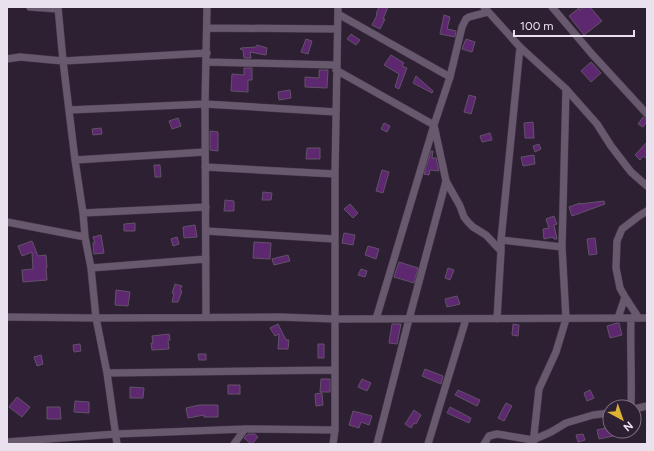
<svg xmlns="http://www.w3.org/2000/svg" width="654" height="451" font-family="Figtree,sans-serif">
	<style>
		.building { fill: #5e2871; stroke: #625268 }
		.lines { fill: none; stroke-linecap: round; stroke-linejoin: round }
		.street-casing { stroke: #493d4d; stroke-width: 8 }
		.street { stroke: #69596f; stroke-width: 7 }
	</style>
	<rect width="100%" height="100%" fill="#2e2033"/>
	<path class="building" d="M379,7H388L383,19H385L380,29L372,25L377,15L376,14Z
		M584,7H590L602,21L584,35L569,16L579,8L580,10Z
		M444,15L450,17L447,29L456,31L455,37L440,34Z
		M351,34L360,40L356,45L347,39Z
		M306,39L312,41L308,54L301,52Z
		M466,39L475,42L472,52L462,49Z
		M257,45L267,48L266,55L250,52L251,58H244L243,50L240,49L241,48L256,47Z
		M391,55L404,63L402,66L407,68L399,89L395,87L399,74L384,65Z
		M591,62L601,73L591,82L581,71Z
		M244,68H252V80H248V92L231,91L232,74L244,75Z
		M319,70H328L327,88L305,87V77L319,78Z
		M416,76L433,91L432,93L413,83Z
		M290,90L291,98L279,100L278,92Z
		M469,95L476,97L471,114L464,112Z
		M643,117L647,120V121L643,127L638,124Z
		M178,118L181,126L172,129L169,121Z
		M533,122L534,138H525L524,123Z
		M384,123L390,126L387,132L381,129Z
		M101,128L102,134L93,135L92,129Z
		M210,131L218,132V151L210,150Z
		M490,133L492,140L482,142L480,136Z
		M647,142V159L643,156L640,160L635,155Z
		M539,144L541,149L535,152L533,146Z
		M307,148H320V159H306Z
		M431,151H433L432,158H436L439,171L430,170L429,175L424,174Z
		M534,155L535,164L523,166L521,157Z
		M154,165H160L161,177H155Z
		M382,170L389,172L383,193L376,191Z
		M263,192L272,193L271,200H262Z
		M225,200L234,201V211H224Z
		M604,201L605,204L572,216L569,207L580,203V204Z
		M350,204L358,213L353,218L344,209Z
		M554,216L557,224L554,225L557,239H554L553,237L544,239L543,229L549,228L546,219Z
		M135,223V231H124V224Z
		M195,225L197,237L184,238L183,227Z
		M344,233L355,235L353,245L342,243Z
		M101,235L104,253L94,254L93,243H95L93,237Z
		M177,237L179,244L173,246L171,239Z
		M595,238L597,254L589,255L587,239Z
		M32,241L38,256L46,255L47,267L46,268L47,280L23,282L22,270L33,269L32,252L22,256L18,246Z
		M254,242L271,243L270,259L253,258Z
		M368,246L379,249L376,259L365,255Z
		M288,255L290,261L274,265L272,259Z
		M399,262L418,268L414,283L394,277Z
		M448,268L454,270L450,280L445,278Z
		M361,269L367,271L365,277L358,275Z
		M175,284L182,286L180,290L182,291L178,302H172L174,293H172Z
		M116,290L130,292L128,306L115,305Z
		M457,296L460,304L447,307L445,299Z
		M617,323H619L622,335L610,338L607,326Z
		M278,324L286,340H289L288,349H278L279,334L275,336L270,328Z
		M392,324H401L397,344L389,343Z
		M513,324L519,325L518,336L512,335Z
		M169,334L170,340H168L169,349L152,350L151,343H153L152,336Z
		M80,344L81,351L74,352L73,345Z
		M318,344H324V358H318Z
		M198,354H206V360H199Z
		M41,355L43,364L37,366L34,357Z
		M425,369L443,376L441,384L422,376Z
		M321,379H330V392H320Z
		M362,379L371,383L367,391L358,387Z
		M228,385H240V394H228Z
		M130,387L144,388L143,398H130Z
		M458,390L480,400L477,406L455,395Z
		M590,390L594,398L587,401L584,393Z
		M322,393L323,405L316,406L315,394Z
		M17,397L30,407L22,417L9,407Z
		M75,401L89,402V413L74,412Z
		M506,403L512,406L504,421L498,418Z
		M199,405H218V417H204V415L188,418L186,408Z
		M47,407H60L61,419H47Z
		M450,407L471,418L469,423L447,413Z
		M414,410L421,415L416,424L414,423L411,428L405,424Z
		M353,411L372,416L369,425L361,422L359,428L349,425Z
		M610,427V431H623V434L599,439L597,430Z
		M248,434H255L258,437L252,444H251L244,438Z
		M583,434L585,440L578,442L576,435Z"/>
	<g class="lines">
		<g class="street-casing">
			<path id="street" d="M30,7L58,9
				M58,7L63,61L75,160L83,213L85,237L91,268L96,318L107,373L117,444
				M484,7L520,47L566,89L597,124L611,146L631,172L647,186
				M552,7L591,53L647,114
				M338,14L450,77
				M207,28L337,29
				M7,59L20,57L63,61L207,53
				M206,62L336,65
				M336,70L434,125L446,181L409,319L377,444
				M69,110L205,104L336,112
				M75,160L205,152
				M205,167L335,174
				M446,181L460,206L464,217L468,222L473,227L486,235L501,251
				M83,213L206,207
				M7,222L85,237
				M206,231L334,239
				M501,240L562,247
				M91,268L206,259
				M206,316L205,104L207,7
				M7,317L96,318L279,317L335,319L647,318
				M638,317L625,297L620,288L616,268L617,241L622,229L639,216L647,211
				M618,318L625,297
				M376,319L434,125L450,77L462,27L466,19L469,17L488,12
				M497,319L501,251V240L520,47
				M107,373L335,370
				M631,407C632,377 630,347 631,318
				M634,409L647,406
				M7,442L116,434L245,429L335,430
				M234,444L245,429
				M333,444L335,430V174L338,7
				M428,444L466,319
				M484,444L489,436L497,434L533,440L551,432L566,423L593,415L610,413
				M533,444L539,389L556,352L566,319L562,247L566,89"/>
		</g>
		<use href="#street" class="street"/>
	</g>
	<rect width="654" height="451" fill="none" stroke="#eae1ee" stroke-width="16"/>
	<g transform="translate(622 419) rotate(140)"><circle r="19" fill="#2e2033" stroke="#796d7e"/>
	<path d="M0-3L7 15L0 10L-7 15Z" fill="#ddb133"/>
	<text y="-6" font-size="11" font-weight="bold" text-anchor="middle" fill="#eae1ee">N</text>
	</g>
	<path d="M514 30v6h120v-6" fill="none" stroke="#eae1ee" stroke-width="2"/>
	<text x="520" y="30" font-size="12" fill="#eae1ee" stroke="#2e2033" stroke-width="3" paint-order="stroke">100 m</text>
</svg>
